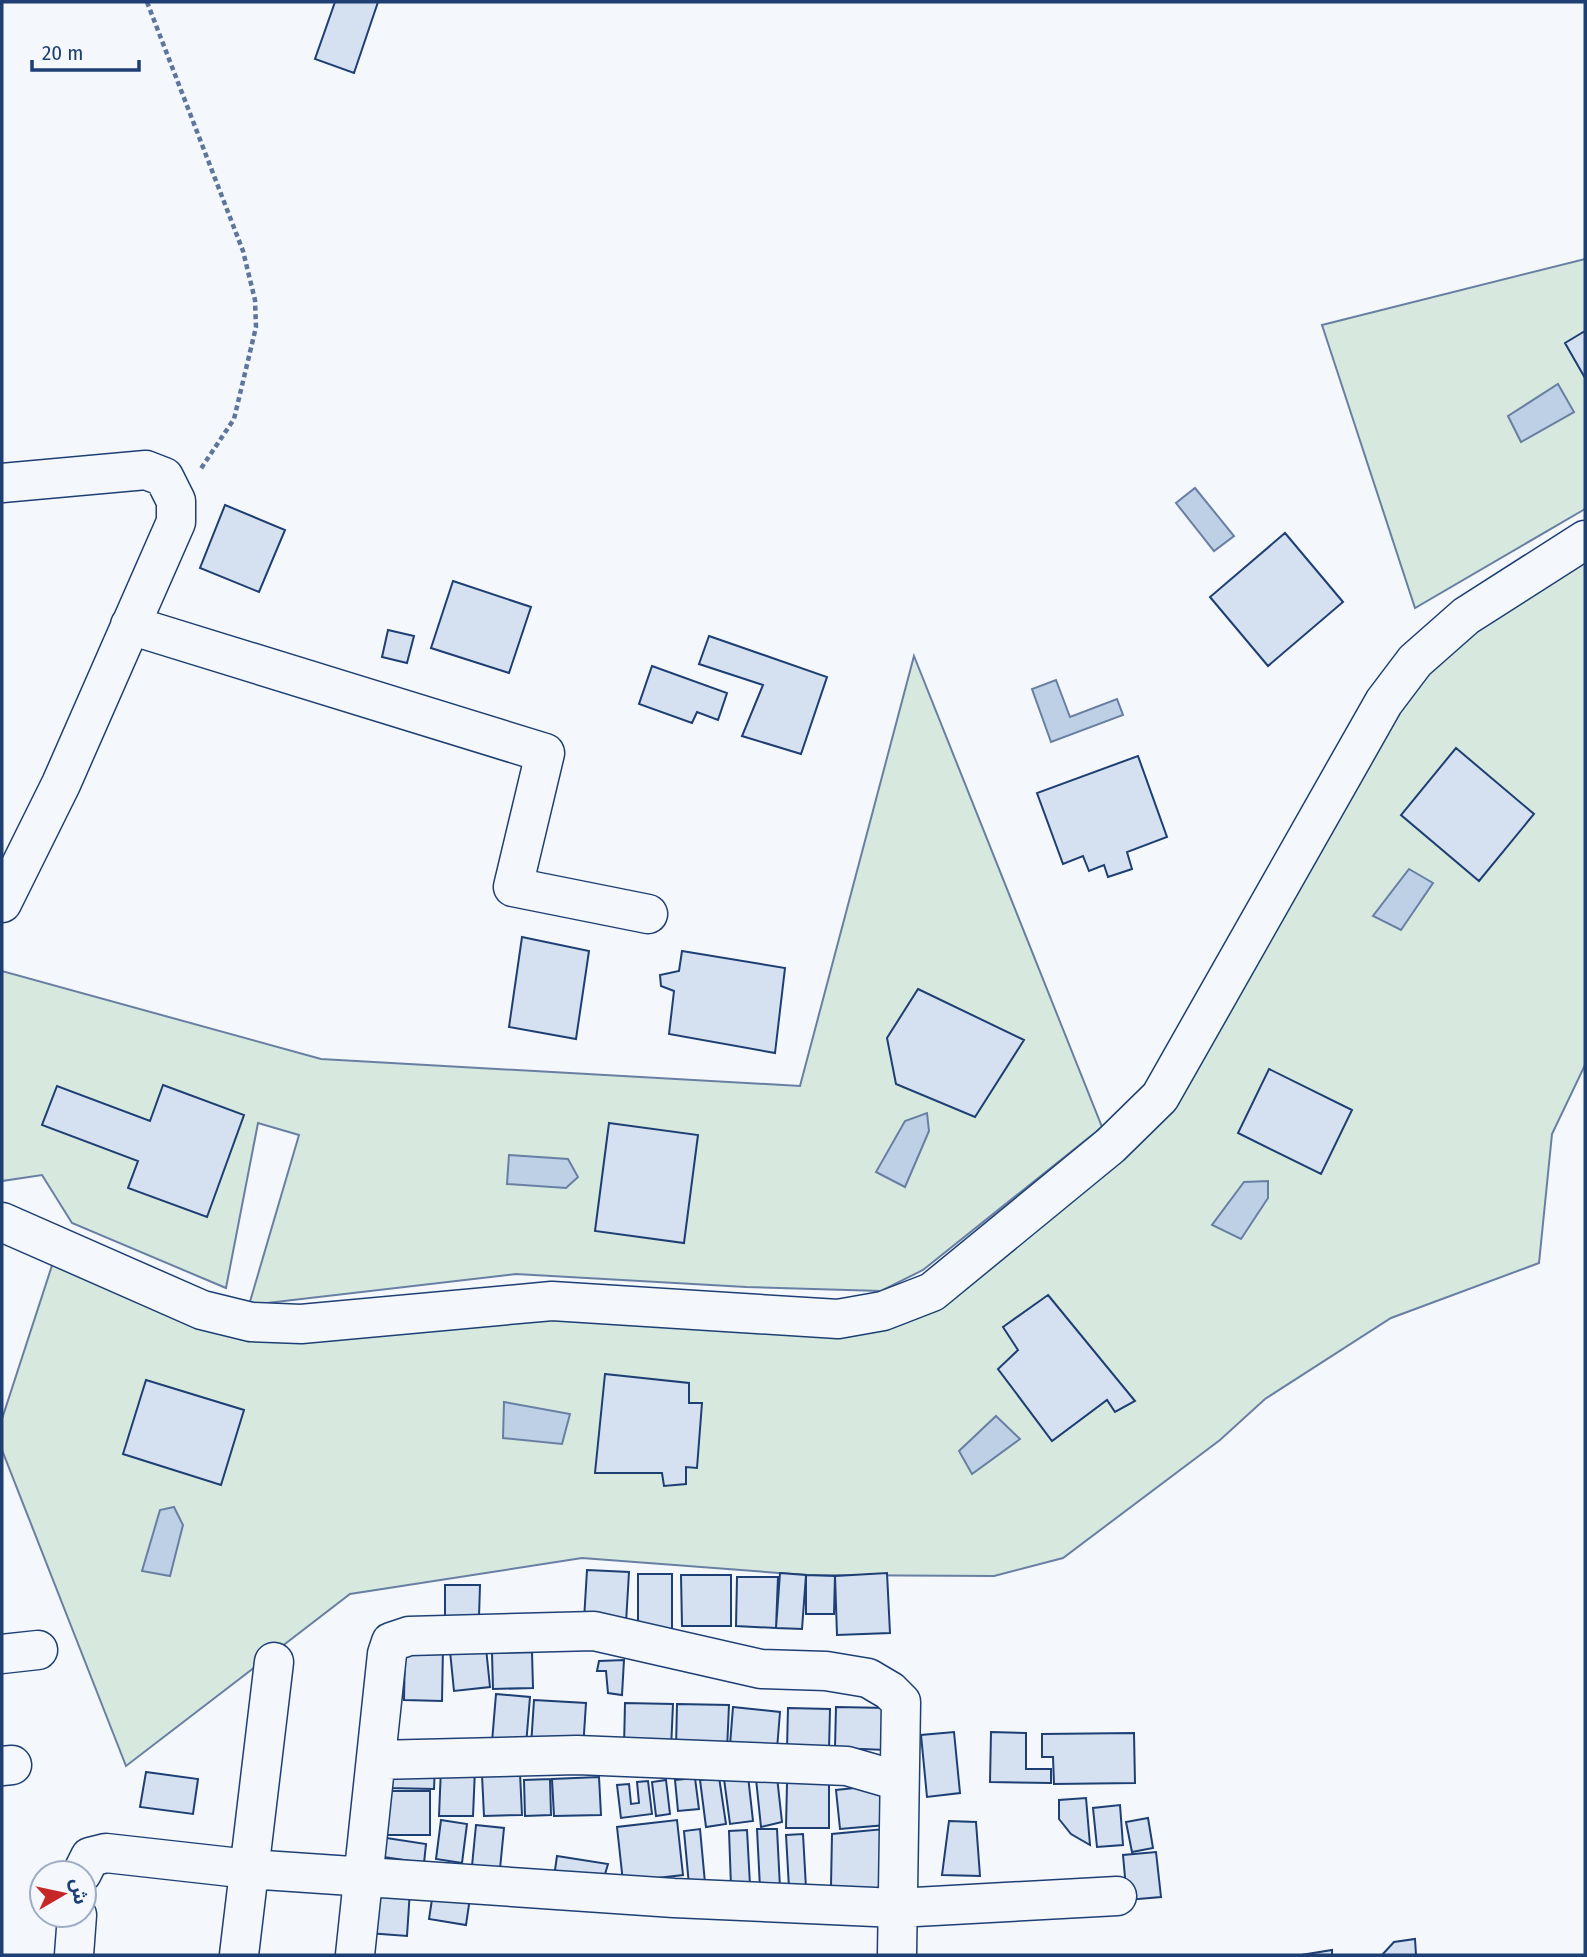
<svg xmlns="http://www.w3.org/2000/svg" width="1587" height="1957" font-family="'Fira Sans Condensed','Noto Sans Arabic',sans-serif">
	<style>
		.green { fill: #d7e8df; stroke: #687fa3; stroke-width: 2 }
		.water { fill: #bed0e5; stroke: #687fa3; stroke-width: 2 }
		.building { fill: #d5e0f0; stroke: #1d3f73; stroke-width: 2 }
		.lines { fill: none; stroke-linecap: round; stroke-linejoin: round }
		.minor-casing { stroke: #1d3f73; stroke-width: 41 }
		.path { stroke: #5e769c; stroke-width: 4.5; stroke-dasharray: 5 3.5; stroke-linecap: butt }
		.minor { stroke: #f4f7fb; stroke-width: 38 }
	</style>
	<rect width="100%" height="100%" fill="#f4f7fb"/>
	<path class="green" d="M1585,259V509L1415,608L1322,325Z
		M1585,549V1065L1552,1134L1539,1263L1391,1318L1265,1399L1220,1440L1063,1558L994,1576L806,1575L582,1558L350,1594L126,1766L2,1450V1419L58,1247L202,1310L883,1311L1160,1097L1415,661Z
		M914,656L1102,1127L923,1270L881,1291L746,1287L516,1274L249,1305L299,1135L258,1123L226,1288L72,1223L42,1175L2,1181V971L321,1059L800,1086Z"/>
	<path class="water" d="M1558,384L1574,412L1521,442L1508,416Z
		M1195,488L1234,536L1214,551L1176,503Z
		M1056,680L1070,717L1117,699L1123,715L1051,742L1032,689Z
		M1409,869L1433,883L1401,930L1373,916Z
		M927,1113L929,1131L905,1187L876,1172L905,1121Z
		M509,1155L568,1159L578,1177L566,1188L507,1184Z
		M1268,1181V1198L1241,1239L1212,1225L1244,1182Z
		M504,1402L570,1414L562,1444L503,1438Z
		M996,1416L1020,1439L972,1474L959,1451Z
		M174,1507L183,1525L170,1576L142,1571L160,1510Z"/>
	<path class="building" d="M335,2H378L354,73L315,59Z
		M1585,331V378L1565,343Z
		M225,505L285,530L259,592L200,568Z
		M1285,533L1343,602L1268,666L1210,597Z
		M453,581L531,607L509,673L431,648Z
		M388,630L414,636L407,663L382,657Z
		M709,636L827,677L801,754L742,736L763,685L699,664Z
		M652,666L727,693L718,720L697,712L692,723L639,704Z
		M1456,748L1534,814L1479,881L1401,815Z
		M1138,756L1167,837L1127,852L1132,869L1108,877L1104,865L1089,871L1083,856L1063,864L1037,793Z
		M522,937L589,951L576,1039L509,1027Z
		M682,951L785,968L775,1053L669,1034L674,991L661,986L660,975L679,971Z
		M918,989L1024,1040L975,1117L896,1084L887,1038Z
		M1269,1069L1352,1110L1321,1174L1238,1133Z
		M163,1085L244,1115L207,1217L128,1188L138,1161L42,1125L57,1086L150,1121Z
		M609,1123L698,1135L684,1243L595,1231Z
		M1048,1295L1135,1401L1115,1412L1107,1400L1052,1441L998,1369L1018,1350L1003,1327Z
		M605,1374L689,1383V1403H702L697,1468L686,1467V1484L664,1486L662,1473H595Z
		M146,1380L244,1410L221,1485L123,1454Z
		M587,1570L629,1572L626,1623L584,1620Z
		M780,1573L806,1575L802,1629L776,1628Z
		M887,1573L890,1633L837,1635L835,1576Z
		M638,1574H672V1630H638Z
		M681,1575H731V1626H682Z
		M806,1575L835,1576L834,1614H806Z
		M737,1577H778L776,1628L736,1626Z
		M445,1585H480L479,1617L445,1616Z
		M405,1647H443L442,1701L404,1700Z
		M486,1648L490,1687L454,1691L450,1651Z
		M532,1652L533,1688L493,1689L492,1653Z
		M624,1660L622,1695L608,1693L606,1671H597L599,1661Z
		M496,1694L530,1697L526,1745L492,1742Z
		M534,1700L586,1703L583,1749L531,1746Z
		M625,1703L673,1704L671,1749L624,1747Z
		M677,1704L729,1705L727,1750L676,1748Z
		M733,1707L780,1712L777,1749L730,1745Z
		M836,1707L888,1708L887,1750L835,1748Z
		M788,1708L830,1709L829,1751L787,1749Z
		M954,1732L960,1793L927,1797L921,1735Z
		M991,1732L1026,1733V1769H1051V1783L990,1782Z
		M1134,1733L1135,1783L1054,1784L1053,1757H1042V1734Z
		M389,1764L435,1765L434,1789L388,1788Z
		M441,1768L475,1769L473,1816H439Z
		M146,1772L198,1779L193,1814L140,1807Z
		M520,1773L522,1815L484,1816L482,1775Z
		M748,1776L753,1821L730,1824L724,1779Z
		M599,1777L601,1815L554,1816L552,1779Z
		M719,1777L726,1824L706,1827L700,1780Z
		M777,1777L782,1822L761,1827L756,1779Z
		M695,1778L699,1809L678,1811L675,1780Z
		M550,1779L551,1815L525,1816L524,1780Z
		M666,1780L670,1814L656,1816L652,1782Z
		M648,1781L652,1814L621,1818L617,1785L629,1784L631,1804L639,1803L637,1782Z
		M787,1783H829V1828H786Z
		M882,1785L886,1825L840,1829L836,1790Z
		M382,1791H430V1835H382Z
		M1086,1798L1090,1845L1071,1834L1059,1819V1800Z
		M1120,1805L1123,1845L1097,1847L1093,1808Z
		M1148,1818L1153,1848L1132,1852L1126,1822Z
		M441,1820L467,1824L462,1863L436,1859Z
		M677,1820L683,1875L623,1882L617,1827Z
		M949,1821L976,1822L980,1876L942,1875Z
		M476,1825L504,1828L500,1869L472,1866Z
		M700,1829L705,1883L689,1885L684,1831Z
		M757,1829H777L780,1888H760Z
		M884,1829L886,1896L831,1886L832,1834Z
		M747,1830L750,1885L731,1886L729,1831Z
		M803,1834L806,1888H789L786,1835Z
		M380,1837L426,1844L424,1863L377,1856Z
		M1156,1852L1161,1897L1127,1900L1123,1855Z
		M557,1856L608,1864L603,1881L554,1877Z
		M434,1886L471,1891L466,1925L429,1919Z
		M371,1887L410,1890L407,1936L368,1933Z
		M1415,1939L1416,1955H1382L1394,1942Z
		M1332,1950V1955H1301Z"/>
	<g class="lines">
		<g class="minor-casing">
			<path id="minor" d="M2,483L146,470L164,477L176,501V522L61,784L2,903
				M130,625L545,753L513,887L648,914
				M2,1222L202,1310L251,1322L301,1324L552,1301L838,1319L883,1311L932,1292L1110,1146L1160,1097L1384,702L1415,661L1466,616L1585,540
				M2,1654L38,1650
				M376,1760L577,1755L847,1766L899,1781
				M2,1766L12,1765
				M82,1873L90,1857L106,1853L249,1869L674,1898L897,1908L1117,1896
				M74,1955L77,1915
				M239,1955L274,1662
				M355,1955L387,1654L391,1642L409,1636L594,1631L761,1669L826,1671L868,1678L890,1691L901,1702L897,1955"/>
		</g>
		<path class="path" d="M147,2L243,251L255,300L256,327L234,419L200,470"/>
		<use href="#minor" class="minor"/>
	</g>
	<rect width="1587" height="1957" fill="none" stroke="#1d3f73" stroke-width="7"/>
	<g transform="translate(63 1894) rotate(81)"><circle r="33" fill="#f4f7fb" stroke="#9eadc5" stroke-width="2"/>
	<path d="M0-5L12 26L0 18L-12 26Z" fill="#c62828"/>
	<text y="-10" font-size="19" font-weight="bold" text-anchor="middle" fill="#1d3f73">ش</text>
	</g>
	<path d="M32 60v10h107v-10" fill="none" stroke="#1d3f73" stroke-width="3.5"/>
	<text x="42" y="60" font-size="21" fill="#1d3f73" stroke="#f4f7fb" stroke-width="5" paint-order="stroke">20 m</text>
</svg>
